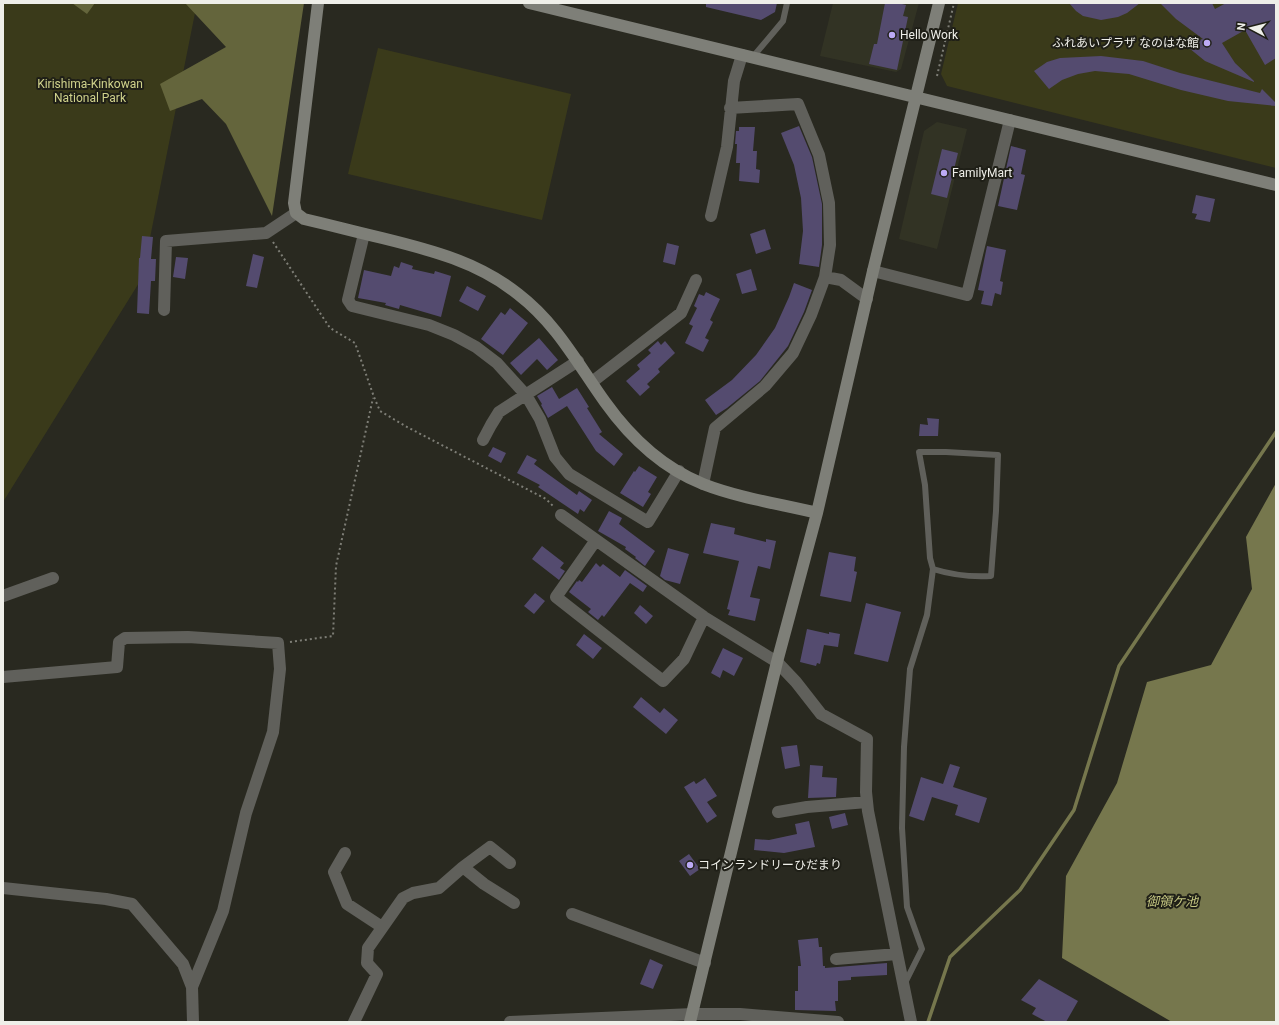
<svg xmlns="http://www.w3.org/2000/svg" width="1279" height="1025" font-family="Roboto,'Noto Sans JP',sans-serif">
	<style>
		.built { fill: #323324 }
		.green { fill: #3a3a1a }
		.forest { fill: #64653c }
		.water { fill: #76774d }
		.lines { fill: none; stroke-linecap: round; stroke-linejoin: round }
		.stream { stroke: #76774d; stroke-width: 3.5 }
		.building { fill: #544b6f }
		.path { stroke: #7e7e76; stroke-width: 2; stroke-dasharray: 2 3; stroke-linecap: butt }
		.lane { stroke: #60605b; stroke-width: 6 }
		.street { stroke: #60605b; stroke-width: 12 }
		.secondary { stroke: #7e7f78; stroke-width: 12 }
		.poi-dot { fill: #bcaaf5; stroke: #1f1f17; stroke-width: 1.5 }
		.labels { text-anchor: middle; stroke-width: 4; stroke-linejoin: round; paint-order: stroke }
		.poi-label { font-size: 12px; fill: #efefe9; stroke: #1f1f17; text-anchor: start }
		.park-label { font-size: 12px; fill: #cfd18b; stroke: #1f1f17 }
		.water-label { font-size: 13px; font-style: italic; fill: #c5c782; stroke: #1f1f17 }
	</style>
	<rect width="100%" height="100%" fill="#292920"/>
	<path class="built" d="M833,3H919L901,69L896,72L820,56Z
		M937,122L967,129L937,249L899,239L924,131Z"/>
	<path class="green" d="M3,3H197L142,278L3,502Z
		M958,3H1276V168L947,86L941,74Z
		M378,48L571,94L542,220L348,174Z"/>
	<path class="forest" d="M72,3H95L87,14Z
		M185,3H304L272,216L226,124L202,99L170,111L160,84L226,47Z"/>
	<path class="water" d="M1276,483V1022H1172L1062,958L1066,876L1117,783L1147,682L1211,665L1252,589L1246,537Z"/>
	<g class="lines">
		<path class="stream" d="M928,1022L950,957L1020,890L1074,810L1119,666L1276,432"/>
	</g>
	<path class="building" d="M706,3H777L775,12L761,20L706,7Z
		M885,3H898L906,5L903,16L908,17L897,70L869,64L874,44H877Z
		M1069,3H1140L1127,13L1118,17L1101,20L1083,16L1076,11Z
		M1160,3H1212L1215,9L1226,3H1276V58L1265,65L1245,30L1222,43L1235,63L1254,81V82L1205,61L1184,44L1203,39L1176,19Z
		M1101,56L1143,61L1180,73L1260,93L1262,89L1276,103V106L1228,101L1181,90L1129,74L1095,71L1078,74L1062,80L1049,89L1034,71L1047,62L1060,58Z
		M799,126L812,157L822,204V245L819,267L799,264L803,231L801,198L794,165L781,133Z
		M739,127H755L753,151H757L756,169L760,170L759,183L739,181L740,163H736L737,144H735L736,131H739Z
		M1011,146L1026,150L1021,174L1025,175L1017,210L998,206Z
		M942,149L958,153L947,198L931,194Z
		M1196,195L1215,199L1210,222L1195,219L1197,214L1192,213Z
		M765,229L771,249L756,254L750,234Z
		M142,236L153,237L151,259H156L155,281H151L149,314L137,313L139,258H140Z
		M667,243L679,246L675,265L663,262Z
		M987,246L1006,250L1000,281L1003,282L1001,295L995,293L992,306L981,304L984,291L978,290Z
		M253,254L264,257L257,288L246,286Z
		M176,257L188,258L185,279L173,277Z
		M401,262L413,266L412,269L434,274L435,271L451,276L441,317L400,305L399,309L385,305L386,303L358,298L364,270L391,276L394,266L399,268Z
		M751,269L757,290L742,294L736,274Z
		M794,283L812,290L804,312L788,346L760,381L727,408L716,415L705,400L732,380L756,355L775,328L789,297Z
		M467,286L486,296L478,311L459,301Z
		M706,292L720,299L710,320L713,322L705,338L709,340L703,352L685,343L693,326L689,324L697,308L694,306L699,294L704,296Z
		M510,308L528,323L503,355L481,339L501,312L505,315Z
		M539,338L558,360L547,370L537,359L521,375L510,363Z
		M658,341L661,345L665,341L675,353L658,369L660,372L647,384L650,387L640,396L626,381L640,369L637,365L651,353L648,350Z
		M552,387L559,399L577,388L589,407L587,408L602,432L599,434L623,454L614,466L596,451L567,406L548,418L541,405L542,404L537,396Z
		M927,418L939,419L938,436H919L920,424L928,425Z
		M493,447L506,453L501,463L488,456Z
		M527,455L537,460L534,464L577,495L579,491L592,500L584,512L580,509L578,514L538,487L540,485L517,473Z
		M639,466L657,477L648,492L651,494L643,507L620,493L634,471L635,472Z
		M609,511L622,518L619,524L655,551L645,566L635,558L636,557L625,549L626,547L598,531Z
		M711,523L735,528L734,534L766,542V539L776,541L770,569L758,566L750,597L760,599L755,621L728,615L730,610L727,609L739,561L703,553Z
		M542,546L564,563L560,568L565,571L559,580L532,559Z
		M668,548L689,554L680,584L665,580L660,576Z
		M829,552L856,557L854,571L857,572L851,602L820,596Z
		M596,563L600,567L603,564L620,577L625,570L647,586L643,592L630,583L604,617L602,615L598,620L588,612L591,609L569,592L577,581L578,582L579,580L582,582Z
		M535,593L545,601L534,614L524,606Z
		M866,603L901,612L888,662L854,654Z
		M640,605L653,616L646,624L634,613Z
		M807,629L829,634V632L840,634L838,647L824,645L820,664L817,663L816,666L800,662Z
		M584,634L602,648L593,659L576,645Z
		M723,648L743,658L734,676L723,670L720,678L711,673Z
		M641,697L660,713L664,708L678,720L666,734L633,707Z
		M797,745L800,766L785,769L781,747Z
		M950,764L960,767L953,787L987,798L979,823L955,815L958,805L932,797L924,821L909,816L921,777L943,784Z
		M810,765L823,766L822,777L837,778L836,797L808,798Z
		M705,778L717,796L707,802L717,816L707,823L684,787L694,781L696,784Z
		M845,813L848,825L832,829L829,817Z
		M809,821L815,847L784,853L754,850L755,839L769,840L797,834L795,824Z
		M689,854L700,869L690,876L679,861Z
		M818,938L819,947H822L823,966H825V968L887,963V975L851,977V980L838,981V1001H835L836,1011L795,1010V991H798V966H801L798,940Z
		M650,959L663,965L653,989L640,984Z
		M1039,979L1078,1001L1066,1022H1047L1032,1014L1036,1008L1021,1000Z"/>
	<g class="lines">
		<path class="path" d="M937,76L954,3
			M273,242L330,328L355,343L374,397L380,411L407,427L546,499L553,506
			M290,642L333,636L336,566L373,398"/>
		<path class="lane" d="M752,58L783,21L787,3
			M919,452H946L998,455L996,511L991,576C972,577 952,575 933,569L930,558L925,485Z
			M905,983L922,949L907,907L902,828L904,747L910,669L927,615L933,569"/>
		<path class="street" d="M711,216L727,147L734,81L742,55
			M364,234L348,300L352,306L429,325L454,335L476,347L497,363L526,395L540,419L555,457L569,474L648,522L679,471
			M873,271L967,295L1010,120
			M825,277L841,280L867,299
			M164,310L166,241L266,233L296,213
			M592,382L681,313L696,280
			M483,440L491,425L499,412L578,361
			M703,484L715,428L765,386L793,353L811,315L825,277L830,245L829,203L819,155L798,104L730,108
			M561,515L704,617L777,662L796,682L821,714L867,739L866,792L868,811L911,1022
			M596,540L556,597L663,681L684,659L704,617
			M3,596L53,578
			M3,677L117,667L119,642L125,638L188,637L278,643L280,669L273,732L246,813L223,911L192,987
			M778,812L807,807L867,802
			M345,853L334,872L347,904L382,927
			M463,867L484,884L514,903
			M3,888L106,899L132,904L183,964L192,987L193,1022
			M572,914L705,963
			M836,959L897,954
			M354,1022L377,974L367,963L368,948L403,898L413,893L439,888L463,867L490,847L510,863
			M510,1022L693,1014H740L838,1022"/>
		<path class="secondary" d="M318,3L294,203L296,213L304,219C330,225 356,232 382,238C431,250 478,262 518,294C557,324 577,363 605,402C630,437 663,468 703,484C739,498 780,504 817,513
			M529,3L1276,185
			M690,1022L777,662L817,513L873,271L939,3"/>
	</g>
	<g class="poi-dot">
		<circle cx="892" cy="35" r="4"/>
		<circle cx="1207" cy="43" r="4"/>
		<circle cx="944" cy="173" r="4"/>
		<circle cx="690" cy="865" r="4"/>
	</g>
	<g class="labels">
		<g class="poi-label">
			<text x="900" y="39">Hello Work</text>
			<text x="1199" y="47" text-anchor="end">ふれあいプラザ なのはな館</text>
			<text x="952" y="177">FamilyMart</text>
			<text x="698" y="869">コインランドリーひだまり</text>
		</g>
		<g class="park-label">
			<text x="90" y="88">Kirishima-Kinkowan<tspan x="90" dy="14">National Park</tspan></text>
		</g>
		<g class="water-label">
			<text x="1172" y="906">御領ケ池</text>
		</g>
	</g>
	<rect width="1279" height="1025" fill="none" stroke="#efefe9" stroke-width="8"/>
	<g transform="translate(1251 28) rotate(277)" stroke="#1f1f17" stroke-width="3" paint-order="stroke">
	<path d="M0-3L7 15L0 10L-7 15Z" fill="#efefe9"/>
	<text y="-6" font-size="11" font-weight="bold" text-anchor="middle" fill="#efefe9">N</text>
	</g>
</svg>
